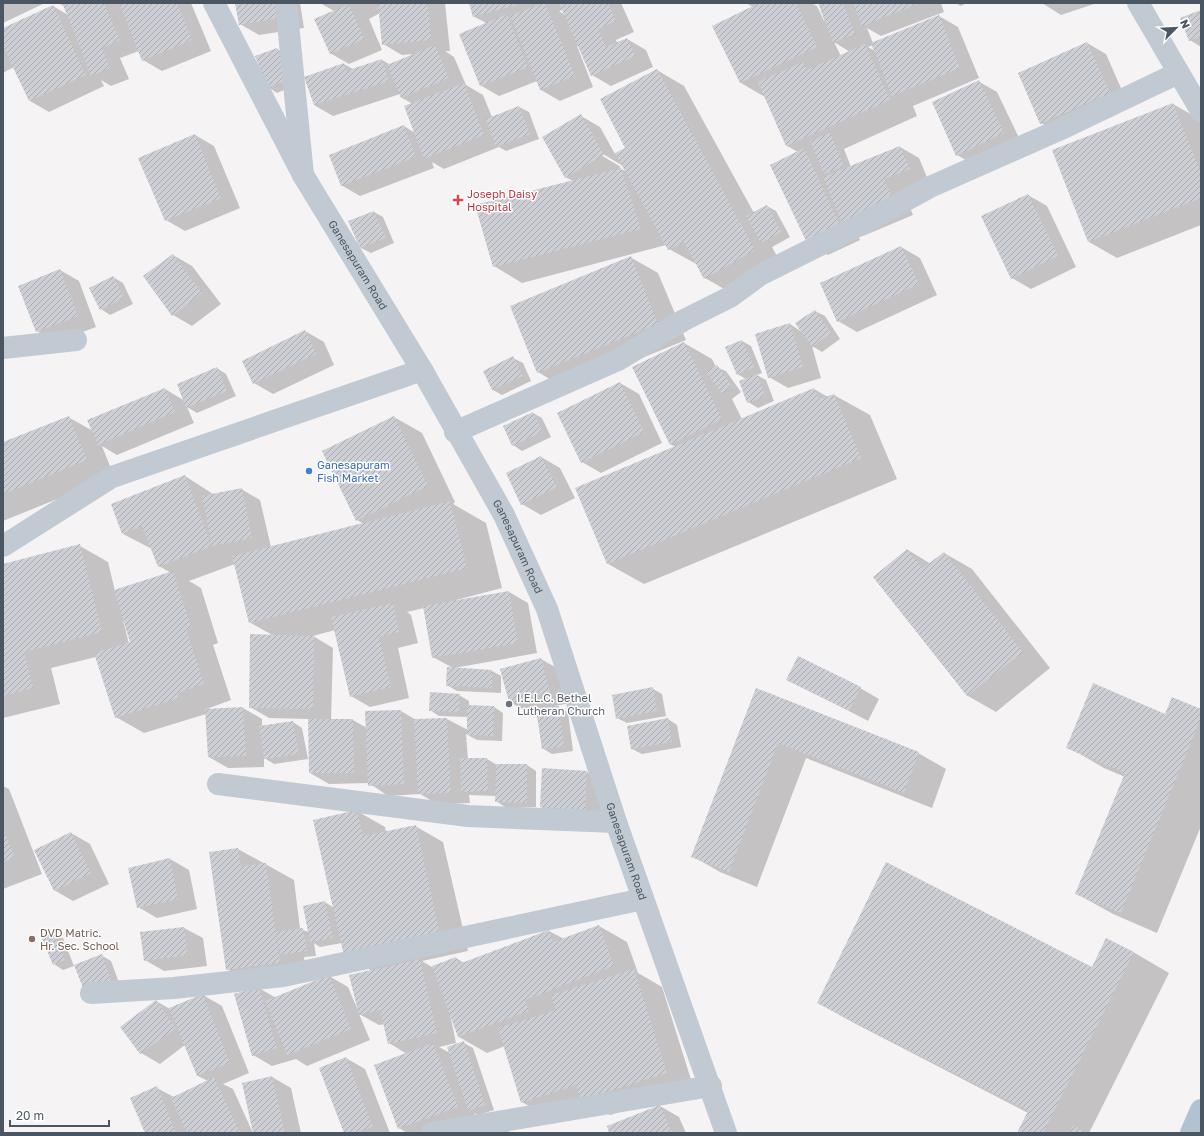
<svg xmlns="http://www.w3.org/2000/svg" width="1204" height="1136" font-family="'Golos Text',sans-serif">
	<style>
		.shadow { fill: #0003; fill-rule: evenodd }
		.building { fill: url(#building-hatch) }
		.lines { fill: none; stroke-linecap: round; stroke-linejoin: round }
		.minor { stroke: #c1cad2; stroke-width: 22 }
		.tertiary { stroke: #c1cad2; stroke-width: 22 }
		.primary { stroke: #b3c2d1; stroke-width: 22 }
		.health-dot { fill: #e0444e; stroke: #fff; stroke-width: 1.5 }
		.shop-dot { fill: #3f7fe0; stroke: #fff; stroke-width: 1.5 }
		.worship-dot { fill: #6b7280; stroke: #fff; stroke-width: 1.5 }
		.education-dot { fill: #8d6e63; stroke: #fff; stroke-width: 1.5 }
		.labels { text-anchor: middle; stroke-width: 3; stroke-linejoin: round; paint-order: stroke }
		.health-label { font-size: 11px; fill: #be3a42; stroke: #fff; text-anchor: start }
		.street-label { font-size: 11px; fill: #4a5661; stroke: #fff }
		.shop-label { font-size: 11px; fill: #366cbe; stroke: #fff; text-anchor: start }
		.worship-label { font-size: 11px; fill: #5b616d; stroke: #fff; text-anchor: start }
		.education-label { font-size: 11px; fill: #785e54; stroke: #fff; text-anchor: start }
	</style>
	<defs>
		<pattern id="building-hatch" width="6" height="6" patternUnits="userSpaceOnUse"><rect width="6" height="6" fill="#cdcfd5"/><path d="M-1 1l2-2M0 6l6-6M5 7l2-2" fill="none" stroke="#a8abb0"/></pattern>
	</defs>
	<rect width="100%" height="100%" fill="#f5f3f3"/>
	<path class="shadow" d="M3,3H45L3,23Z
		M58,3H191L211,51L162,71L143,60L139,51L120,58L129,79L111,86L101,80L104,86L49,112L30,101L14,67L3,73V28L5,29L53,6L68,15L64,6Z
		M236,3H300L304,28L259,35L240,24Z
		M320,3H445L450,51H445L454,57L466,85L483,95L492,117L519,107L529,112L539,139L506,151L499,147L444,169L432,162L434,168L360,196L341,185L404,126L415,133L413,104L402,98L400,94L333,116L314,105L344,64L353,69L382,60L391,65L415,54L402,55L383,44L380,13L369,19L382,50L349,64L330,53L334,11Z
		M470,3H621L634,32L616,40L617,43L627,39L646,50L653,67L611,86L592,75L579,46H577L593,87L560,101L541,90L537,81L499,96L480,85L486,23L473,16ZM563,10L565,15L559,11Z
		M746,3H811L817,6L824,21L825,20L819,3H941L944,12L881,36L867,28L873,43L939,16L958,27L979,78L913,106L917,116L844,149L851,167L900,147L919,158L928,180L903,190L913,215L863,236L856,232L860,240L828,255L809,244L798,152L787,146L765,97L741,83L713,26L753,7ZM834,42L850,52L841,56ZM873,45L875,51L868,47Z
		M955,3H967L961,6Z
		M1042,3H1097L1061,15Z
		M1201,11V47L1190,40Z
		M1087,43L1106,54L1128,104L1060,134L1041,123Z
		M277,49L286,54L298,84L277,93L268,87Z
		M657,70L684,86L754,213L767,206L776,211L790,237L772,247L783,267L733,294L705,278L698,265L669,249L666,245L522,283L494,266L573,181L565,177L581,116L600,127L615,154L627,148ZM600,152L623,166L627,172L619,168L621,167L599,154Z
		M978,81L997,92L1022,144L976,166L957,155Z
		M1173,104L1201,120V225L1117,258L1089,242Z
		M195,135L214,146L240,208L185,231L166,220Z
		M1028,195L1047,206L1076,267L1031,289L1012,278Z
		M374,212L383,217L394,243L371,253L361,248Z
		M901,247L920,258L937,295L857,332L838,321Z
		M173,255L192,266L221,304L192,326L173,315Z
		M630,257L658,273L686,340L566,389L538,372Z
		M60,270L79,281L96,327L56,342L37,331Z
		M113,277L123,283L133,304L110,315L101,309Z
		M815,311L825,316L840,339L822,352L812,346L821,378L788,388L769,377L790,324L802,332Z
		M305,331L324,342L334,365L273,394L254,383Z
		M742,341L751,346L762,373L757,375L766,380L774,401L758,408L748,402L746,379L737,374Z
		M684,343L712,359L716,367L726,371L741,392L732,399L742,419L814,389L828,397L834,395L870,415L897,479L644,584L608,564L676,447L670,444Z
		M513,358L523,363L531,381L502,395L493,390L484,371Z
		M217,368L226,374L236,396L197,413L187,407L194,423L117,455L102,446L114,476L3,521V443L68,417L93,431L165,389L185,401Z
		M620,383L639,394L662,443L601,473L582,462Z
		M533,413L542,418L551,437L522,451L513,445Z
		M394,417L422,433L455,502L453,504L486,523L502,588L456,600V602L509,592L528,603L537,653L454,668L492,671L501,676V693L457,691L447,685L453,668L433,657L424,608L407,612L411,615L418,643L398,648L409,698L370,707L351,696L335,630L313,636L333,648L331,720H353L367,728L401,711L416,720L447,719L468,730V717L439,716L430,710L459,695L469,701V706L494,707L503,713L502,741L477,740L466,734L468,759H487L497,765H527L536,771V807H505L496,801V796L469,795L470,803L437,804L420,794L388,796L369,783L329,784L310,773L309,719L269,718L250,707L274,636L249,622L235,564L189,581L201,588L218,643L213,645L231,700L204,710L243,708L262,719V727L293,722L302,728L308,759L274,764L264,758V767L228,768L209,757L206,714L144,733L116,717L96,657L51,668L60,704L3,718V565L80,546L108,562L115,591L171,573L159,566L152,549L123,534L185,476L213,494L241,489L260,500L271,547L364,524L357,520ZM123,620H124L132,643L129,644Z
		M541,457L560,468L575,498L541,515L522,504Z
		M908,550L931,564L944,553L972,569L1050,668L996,712L968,696L874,577Z
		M541,659L560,670L569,703L556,706L568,712L573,751L552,754L542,748L538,711L529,713L510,702L501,670Z
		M788,679L860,688L879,699L868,721Z
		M653,689L662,694L666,716L627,723L617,718Z
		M756,689L918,753L946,769L932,808L806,758L757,887L720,872L692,856Z
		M1201,710V826L1157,933L1113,914L1077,894L1125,777L1104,768L1068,747L1166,715Z
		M668,719L677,725L681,747L642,754L632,749L628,727Z
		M587,772L606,783L604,820L560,818L541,807Z
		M3,786L9,789L42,874L3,889Z
		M357,811L385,827L386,832L415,826L443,842L468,951L422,961L432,967L456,958L464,963L549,931L564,939L599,926L627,942L638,973L662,987L694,1089L610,1115L592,1105L550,1118L522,1102L505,1046L487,1053L459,1037L449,1009L456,1043L439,1047L450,1053L464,1043L473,1048L494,1110L478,1115L474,1113L476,1118L435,1133H407L399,1128L407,1054L389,1043L385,1024L379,1025L359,1014L370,1040L307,1066L296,1059L272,1066L253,1055L259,988L276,998L329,976L348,987L357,1008L372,971L345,955L342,943L320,947L314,943L316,956L304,957L307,978L255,986L227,969L238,849L294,880L300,929L309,932L325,902L334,908Z
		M71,833L90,844L109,884L73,901L54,890Z
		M170,859L189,870L197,909L157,918L138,907Z
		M886,863L1092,969L1133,952L1169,973L1089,1133H1019L1028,1113L854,1023L818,1003Z
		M184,928L203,938L207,966L164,971L145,960Z
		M53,932L63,938L74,966L63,970L54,964Z
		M101,955L111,961L121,988L76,965Z
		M203,995L222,1006L249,1073L223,1084L233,1089L253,1133H146L157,1088L174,1097L208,1081L198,1076L185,1045L160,1064L141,1053L156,1001L170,1009Z
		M346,1058L365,1069L390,1133H346Z
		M272,1077L291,1088L301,1133H254Z
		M660,1106L679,1117L686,1133H610L608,1127Z
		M505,1129L511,1133H496Z"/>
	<path class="building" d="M68,3H104L120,40L102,48L110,68L91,76L63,5Z
		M119,3H177L192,40L142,61Z
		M235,3H283L285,17L239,25Z
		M378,3H428L431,40L382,45Z
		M469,3H515L516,5L473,17Z
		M543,3H545L575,76L540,90L510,16Z
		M559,3H608L616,21L598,29L606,47L627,38L635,56L591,76Z
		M759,3H796L817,47L740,83L712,26Z
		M818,3H843L855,34L833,43Z
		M853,3H920L862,26Z
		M349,4L364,39L330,54L314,19Z
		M53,5L86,75L29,101L3,46V28Z
		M1201,10V36L1189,41L1180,18Z
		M507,14L528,67L480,86L459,34Z
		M939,15L960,68L892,96L871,43Z
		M1087,42L1110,93L1040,124L1018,73Z
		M865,44L890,100L786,146L758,82L803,62L807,70Z
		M435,45L449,78L401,98L387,65Z
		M277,48L289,79L267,88L255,56Z
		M382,59L389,81L314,105L304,77L344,63L346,71Z
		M657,69L755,250L704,279L684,242L668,250L615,153L625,148L600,99Z
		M979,80L1004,133L956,156L932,102Z
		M464,83L484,135L424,159L404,106Z
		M1173,103L1201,173V198L1088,242L1052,150Z
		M519,106L530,134L496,147L486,119Z
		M581,114L604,155L565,178L542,137Z
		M404,125L416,157L341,186L329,155Z
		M830,133L844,166L824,174L810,141Z
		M195,134L221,198L165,221L138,158Z
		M900,146L910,169L884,179L895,204L843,226L823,177Z
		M804,148L842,229L808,245L770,165Z
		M621,168L641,229L493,267L475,205Z
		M1028,194L1058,256L1011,279L981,216Z
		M767,205L781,232L761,243L746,216Z
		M374,211L386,238L360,248L348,221Z
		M901,246L919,284L837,322L820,283Z
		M173,254L202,293L172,316L143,276Z
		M631,256L658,324L537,373L510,306Z
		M60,269L78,316L36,332L18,286Z
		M113,276L124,298L100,310L89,288Z
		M815,310L831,333L812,347L795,323Z
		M790,323L803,367L768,378L755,334Z
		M305,330L316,354L253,384L242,361Z
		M742,340L754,367L737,375L725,347Z
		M684,342L722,419L670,445L632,367Z
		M513,356L523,376L492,390L483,371Z
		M717,365L732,386L722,394L706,372Z
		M217,367L227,391L186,408L177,384Z
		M757,374L765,396L747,403L739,381Z
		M620,382L644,432L581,463L557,413Z
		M165,388L175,412L98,445L87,420Z
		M814,388L819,399L834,394L861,458L607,564L575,488Z
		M533,412L543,432L512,446L503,426Z
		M69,416L87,460L3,494V442Z
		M394,416L428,486L356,521L322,451Z
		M541,456L557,487L521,505L506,473Z
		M185,475L212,546L158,567L142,526L122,534L111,504Z
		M242,488L252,538L212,546L202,496Z
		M450,501L467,568L249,623L232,556Z
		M80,544L102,632L24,652L33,688L3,696V564Z
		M907,549L923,568L944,552L1023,652L967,696L873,577Z
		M173,571L191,627L186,629L204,684L178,693L179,698L115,718L94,653L130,642L114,590Z
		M509,591L518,643L432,658L423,606Z
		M393,603L399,632L379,637L391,687L350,697L331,617Z
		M250,634L314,636L313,709L249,708Z
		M798,656L861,687L849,711L786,680Z
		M541,658L550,692L509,702L500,669Z
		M447,667L492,670V688L446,686Z
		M1093,683L1165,714L1172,697L1201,709V718L1121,913L1075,894L1125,773L1066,748Z
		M653,687L657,711L616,719L612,695Z
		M756,688L919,752L904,793L778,743L729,872L691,857Z
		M430,692L460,694L459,712L429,711Z
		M467,705L494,706L493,736L467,735Z
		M559,706L564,747L542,749L536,709Z
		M243,707L246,756L208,757L205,709Z
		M401,710L404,784L368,786L365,711Z
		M447,718L451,793L418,794L414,719Z
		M668,718L672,742L631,749L627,726Z
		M308,719H353L354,773H309Z
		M293,721L299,754L264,759L259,726Z
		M460,758H487L488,791L461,792Z
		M496,764H527V803L495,802Z
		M542,768L587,771L585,810L540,807Z
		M357,810L363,836L416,825L440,935L344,956L313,820Z
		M3,828L15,858L3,862Z
		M71,832L91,873L54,891L34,850Z
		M238,848L241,866L266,863L280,963L226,970L209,852Z
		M170,858L178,899L137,908L128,868Z
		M886,862L1092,967L1106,938L1134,952L1043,1133H1017L1028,1111L817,1003Z
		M325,901L333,938L310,942L303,906Z
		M599,925L614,966L525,1000L529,1011L458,1037L432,966L456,957L459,964L549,930L553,942Z
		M184,927L188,955L144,961L140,932Z
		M303,928L307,951L280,955L276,932Z
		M53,931L65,960L53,965L41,936Z
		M102,954L112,983L85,993L74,965Z
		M420,959L437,1033L388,1044L380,1010L359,1015L349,975Z
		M634,969L667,1073L581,1100L576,1085L521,1103L498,1028L556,1010L551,995Z
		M329,975L351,1029L287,1055L265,1001Z
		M259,987L277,1048L252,1056L234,994Z
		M203,994L230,1063L197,1076L169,1008Z
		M156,1000L176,1028L140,1054L120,1027Z
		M464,1041L485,1105L468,1111L447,1047Z
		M433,1043L458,1107L398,1129L374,1065Z
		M346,1057L373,1127L356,1133H344L319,1068Z
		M272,1076L285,1133H253L242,1083Z
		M214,1077L240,1133H187L171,1098Z
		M157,1086L176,1133H145L130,1098Z
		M660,1105L672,1133H609L607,1126Z
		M1074,1125L1085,1133H1068Z"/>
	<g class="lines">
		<path class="minor" d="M286,3L303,175
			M1138,3L1201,111
			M3,348L76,340
			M455,432L618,360L684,320L730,297L760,275L858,226L930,187L1061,129L1178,73
			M3,546L112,477L422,370
			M218,784L468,816L616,822
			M91,993L174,988L283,976L643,899
			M432,1133L711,1086"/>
		<path class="tertiary" id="s1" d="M214,3L303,175L422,370L504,515L547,609L616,822L726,1133"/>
		<path class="primary" d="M1191,1133L1201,1110"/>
	</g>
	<path class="health-dot" d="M456 194h4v4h4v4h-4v4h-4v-4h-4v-4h4z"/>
	<circle class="shop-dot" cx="309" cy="471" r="4"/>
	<circle class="worship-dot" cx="509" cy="704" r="4"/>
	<circle class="education-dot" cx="32" cy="939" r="4"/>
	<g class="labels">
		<g class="health-label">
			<text x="467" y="198">Joseph Daisy<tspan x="467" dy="13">Hospital</tspan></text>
		</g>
		<g class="street-label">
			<text dy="4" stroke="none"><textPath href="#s1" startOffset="299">Ganesapuram Road</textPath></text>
			<text dy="4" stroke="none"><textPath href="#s1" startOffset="623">Ganesapuram Road</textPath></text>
			<text dy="4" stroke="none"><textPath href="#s1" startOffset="947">Ganesapuram Road</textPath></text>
		</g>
		<g class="shop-label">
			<text x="317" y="469">Ganesapuram<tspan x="317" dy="13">Fish Market</tspan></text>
		</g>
		<g class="worship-label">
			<text x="517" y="702">I.E.L.C. Bethel<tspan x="517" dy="13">Lutheran Church</tspan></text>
		</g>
		<g class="education-label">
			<text x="40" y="937">DVD Matric.<tspan x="40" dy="13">Hr. Sec. School</tspan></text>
		</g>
	</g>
	<rect width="1204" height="1136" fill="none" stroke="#4a5661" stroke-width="8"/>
	<g transform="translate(1176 28) rotate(66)" stroke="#ffffff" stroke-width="3" paint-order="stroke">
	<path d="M0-3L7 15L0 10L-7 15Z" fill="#4a5661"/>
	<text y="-6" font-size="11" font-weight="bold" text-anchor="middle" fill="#4a5661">N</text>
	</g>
	<path d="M10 1120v6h99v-6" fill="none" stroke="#4a5661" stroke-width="2"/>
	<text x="16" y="1120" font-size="12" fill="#4a5661" stroke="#ffffff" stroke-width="3" paint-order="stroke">20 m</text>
</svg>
